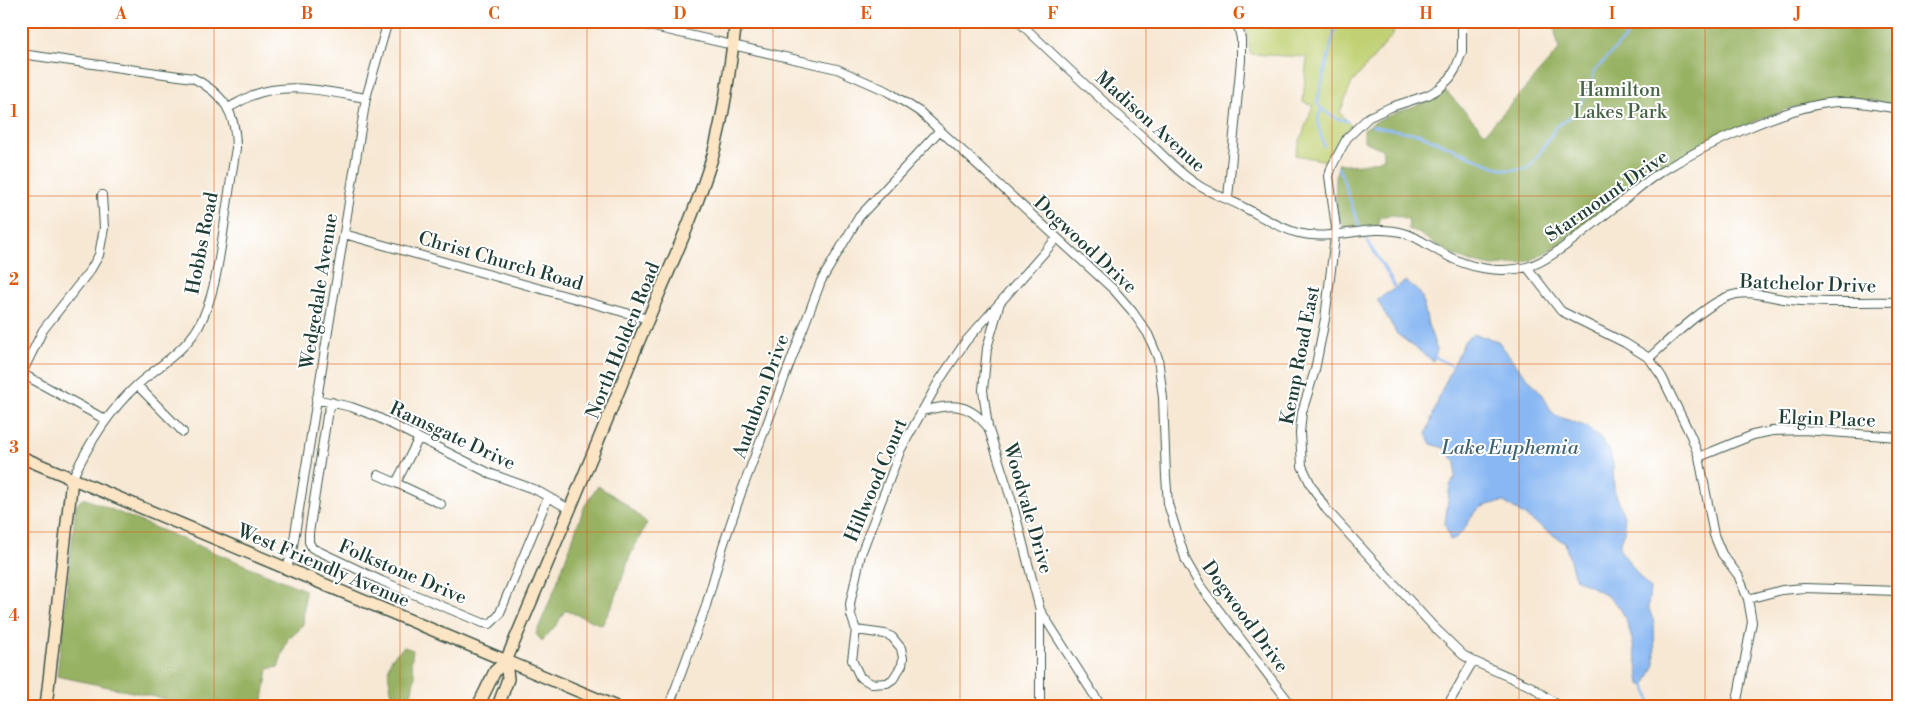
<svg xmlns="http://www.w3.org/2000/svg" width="1919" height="727" font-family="'Libre Bodoni',serif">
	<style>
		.green { fill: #c0d072; stroke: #708653 }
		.forest { fill: #98b264; stroke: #5c784c }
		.water { fill: #88b7f3; stroke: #547a94 }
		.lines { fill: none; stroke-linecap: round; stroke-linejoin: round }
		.stream { stroke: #88b7f3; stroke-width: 2.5 }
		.street-casing { stroke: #3f574c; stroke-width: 10 }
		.secondary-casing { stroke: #3f574c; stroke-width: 14 }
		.street { stroke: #fff; stroke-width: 8 }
		.secondary { stroke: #fce5c4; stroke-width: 11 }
		.grid { fill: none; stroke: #de580e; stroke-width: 1; stroke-opacity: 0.55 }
		.labels { text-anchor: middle; stroke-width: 4; stroke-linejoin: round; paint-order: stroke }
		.park-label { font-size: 19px; fill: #476244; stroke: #fff }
		.street-label { font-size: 19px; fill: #1f3d34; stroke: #fff }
		.water-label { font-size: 20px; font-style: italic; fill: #3e626d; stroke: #fff }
		.neatline { fill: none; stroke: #de580e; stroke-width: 2 }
		.grid-label { font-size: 16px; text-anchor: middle; font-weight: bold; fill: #de580e }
	</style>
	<rect width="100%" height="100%" fill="#fff"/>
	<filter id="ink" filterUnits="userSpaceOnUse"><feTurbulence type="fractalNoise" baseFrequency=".02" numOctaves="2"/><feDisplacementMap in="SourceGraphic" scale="10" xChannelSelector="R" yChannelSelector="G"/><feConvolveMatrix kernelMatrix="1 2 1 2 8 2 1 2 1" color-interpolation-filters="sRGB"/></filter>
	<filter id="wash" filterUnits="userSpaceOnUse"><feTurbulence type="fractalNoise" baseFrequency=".0096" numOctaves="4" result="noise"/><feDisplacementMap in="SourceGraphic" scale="20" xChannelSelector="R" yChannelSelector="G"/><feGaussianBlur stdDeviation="1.12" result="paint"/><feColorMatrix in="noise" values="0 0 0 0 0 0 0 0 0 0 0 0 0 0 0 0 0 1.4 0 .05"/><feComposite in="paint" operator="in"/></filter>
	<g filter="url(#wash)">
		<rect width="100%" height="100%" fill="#f7e8d4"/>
		<path class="green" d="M1243,21H1394L1393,35L1352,83L1340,112L1351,126L1340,138L1327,161L1295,155L1313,105L1303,102L1307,57L1250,54L1248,38Z"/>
		<path class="forest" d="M1553,21H1898V105L1869,100L1842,98L1828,100L1787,109L1731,131L1655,171L1558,245L1538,257L1523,263L1493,266L1468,261L1449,253L1415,231L1408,229L1409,220C1398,215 1390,213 1379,218L1378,225L1347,229C1333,221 1334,177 1339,163C1350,167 1373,163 1384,158L1382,149L1364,141V129C1389,111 1420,108 1446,91L1485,133L1559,50Z
			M598,486L623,502L647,523L630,556L614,602L602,625L565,610L557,624L542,641L536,634L554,591L584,507Z
			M82,499H86L305,590L303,624L298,631L288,638L278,667L268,669L262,706H198L57,676L76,505Z
			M404,647L413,650L411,663L415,675L409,706H393C394,691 383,672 392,658C395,654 401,650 404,647Z"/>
		<path class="water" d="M1406,281L1419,292L1422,297L1428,325L1437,350L1433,361L1397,334L1377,300Z
			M1474,334L1498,341L1518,367L1543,395L1551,411L1557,416L1587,427L1601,439L1610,451L1613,466L1614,489L1624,517L1625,529L1620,542V550C1631,563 1638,577 1650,588L1648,606L1654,623L1655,664L1645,686L1640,684C1638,666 1630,618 1618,606C1607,593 1589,586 1575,578L1565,543L1504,502C1496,503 1487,504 1480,508C1467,516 1466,537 1450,540L1445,524L1450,485L1455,478L1456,462L1444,448L1431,444L1426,434L1442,390L1465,340Z"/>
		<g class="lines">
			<path class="stream" d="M1337,21L1317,103C1322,112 1336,119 1347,121
				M1322,109C1314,120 1321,133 1324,146
				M1372,126L1419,134L1496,167L1507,170L1527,169L1537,158L1556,127L1572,116L1581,103L1591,87L1594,72L1634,28L1644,21
				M1338,167C1347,185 1351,208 1361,229C1371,250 1386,268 1396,289
				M1434,354L1435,357L1456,368
				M1645,684L1651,706"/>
		</g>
	</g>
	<g filter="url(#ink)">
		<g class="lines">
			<g class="street-casing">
				<path id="street" d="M628,21L837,69L887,91L920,112L1114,290L1132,311L1148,334L1158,358L1163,398L1166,476L1168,504L1186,561L1201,587L1292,706
					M1018,21C1062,63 1106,105 1152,145C1166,158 1181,175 1198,185C1211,194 1229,199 1243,207C1261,216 1279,228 1298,233C1334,242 1368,223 1404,233C1418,237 1430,247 1444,254C1468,268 1499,274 1527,267C1551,261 1590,226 1611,210C1627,198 1642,184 1659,173C1701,147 1793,102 1842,102C1861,102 1880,106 1898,109
					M1462,21V52L1455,70L1450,78L1440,88L1428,95L1391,107L1369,117L1347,138L1332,166L1329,176L1336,228L1325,319L1315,370L1302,412L1300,433L1302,466L1311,485L1326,509L1433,626L1463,655L1473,661L1532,687L1559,706
					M21,54L193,78C224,94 236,113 236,148C231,177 227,206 223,234C218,266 214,297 199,326C184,352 158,366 136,386C108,412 88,445 72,479
					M228,108C236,104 244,99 253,95C289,81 329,92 366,98
					M1228,198L1241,60V39L1237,21
					M344,234L648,319
					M1527,267L1561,311L1625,343L1649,358L1662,377L1691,436L1699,457L1714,535L1722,554L1738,575L1748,599L1752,622L1736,706
					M999,306L987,348L983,390L988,427L1013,505L1040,610L1101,706
					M1649,358C1668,341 1704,306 1727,297C1749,288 1768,298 1791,300C1826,304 1862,301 1898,302
					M21,373L106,420
					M22,373L43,330L91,269L99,255L104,228L102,195
					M137,385L183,432
					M316,399L351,407L373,415L489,473L536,490L571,510
					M332,402L327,416L309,533V542L312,548L382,581L483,623L490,624L499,615L548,497
					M922,411C949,404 967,401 987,426
					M419,438L396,483L441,504
					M1699,457L1753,435L1772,431L1804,430L1898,437
					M378,475L396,483
					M287,568L292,552L366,98L388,21
					M1748,599L1782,590L1804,588L1898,591
					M856,630L885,634L892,637L901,648L903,658L902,665L893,679L887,683L872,684L860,677L852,660L856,630L851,615L850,604L861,554L901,449L939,381L966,341L1057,238
					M669,706L705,609L723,546L742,490L821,281L859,217L940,130
					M1040,706V610
					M1447,706L1473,661"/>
			</g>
			<g class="secondary-casing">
				<path id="secondary" d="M21,457L614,706
					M46,706L72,479
					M478,706L495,671L506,661C550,557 594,453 636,348C662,284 693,221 713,155C725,111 730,66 736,21
					M498,706L508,679L506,661"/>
			</g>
			<use href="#street" class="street"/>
			<use href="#secondary" class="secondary"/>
		</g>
	</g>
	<path class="grid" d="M214,21V706M400,21V706M587,21V706M773,21V706M960,21V706M1146,21V706M1332,21V706M1519,21V706M1705,21V706M21,196H1898M21,364H1898M21,532H1898"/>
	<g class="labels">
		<g class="park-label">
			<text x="1620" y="96">Hamilton<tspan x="1620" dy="22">Lakes Park</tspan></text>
		</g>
		<g class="street-label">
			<text transform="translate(1151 121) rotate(42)" y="7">Madison Avenue</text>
			<text transform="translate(1606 195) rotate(-35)" y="7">Starmount Drive</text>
			<text transform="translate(201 243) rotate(-79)" y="7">Hobbs Road</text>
			<text transform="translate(1086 244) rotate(43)" y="7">Dogwood Drive</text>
			<text transform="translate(501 260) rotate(16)" y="7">Christ Church Road</text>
			<text transform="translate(1808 283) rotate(2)" y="7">Batchelor Drive</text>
			<text transform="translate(318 291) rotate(-81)" y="7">Wedgedale Avenue</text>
			<text transform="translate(622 340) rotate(-68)" y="7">North Holden Road</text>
			<text transform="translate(1299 355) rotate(-79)" y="7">Kemp Road East</text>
			<text transform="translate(760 396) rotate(-70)" y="7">Audubon Drive</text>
			<text transform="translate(1827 418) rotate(2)" y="7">Elgin Place</text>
			<text transform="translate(453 435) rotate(25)" y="7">Ramsgate Drive</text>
			<text transform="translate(875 480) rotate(-67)" y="7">Hillwood Court</text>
			<text transform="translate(1029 508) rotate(74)" y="7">Woodvale Drive</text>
			<text transform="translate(324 565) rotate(23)" y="7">West Friendly Avenue</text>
			<text transform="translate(403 571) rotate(23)" y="7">Folkstone Drive</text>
			<text transform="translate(1246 616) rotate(54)" y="7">Dogwood Drive</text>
		</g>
		<g class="water-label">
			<text x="1510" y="454">Lake Euphemia</text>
		</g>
	</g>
	<rect width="1919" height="727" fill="none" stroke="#fff" stroke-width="55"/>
	<rect x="28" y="28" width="1864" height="672" class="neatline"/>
	<g class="grid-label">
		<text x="121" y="19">A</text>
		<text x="307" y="19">B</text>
		<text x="494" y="19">C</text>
		<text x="680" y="19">D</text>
		<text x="866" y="19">E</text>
		<text x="1053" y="19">F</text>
		<text x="1239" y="19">G</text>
		<text x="1426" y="19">H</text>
		<text x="1612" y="19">I</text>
		<text x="1798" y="19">J</text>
		<text x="14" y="117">1</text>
		<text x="14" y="285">2</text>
		<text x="14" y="453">3</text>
		<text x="14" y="621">4</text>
	</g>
</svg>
